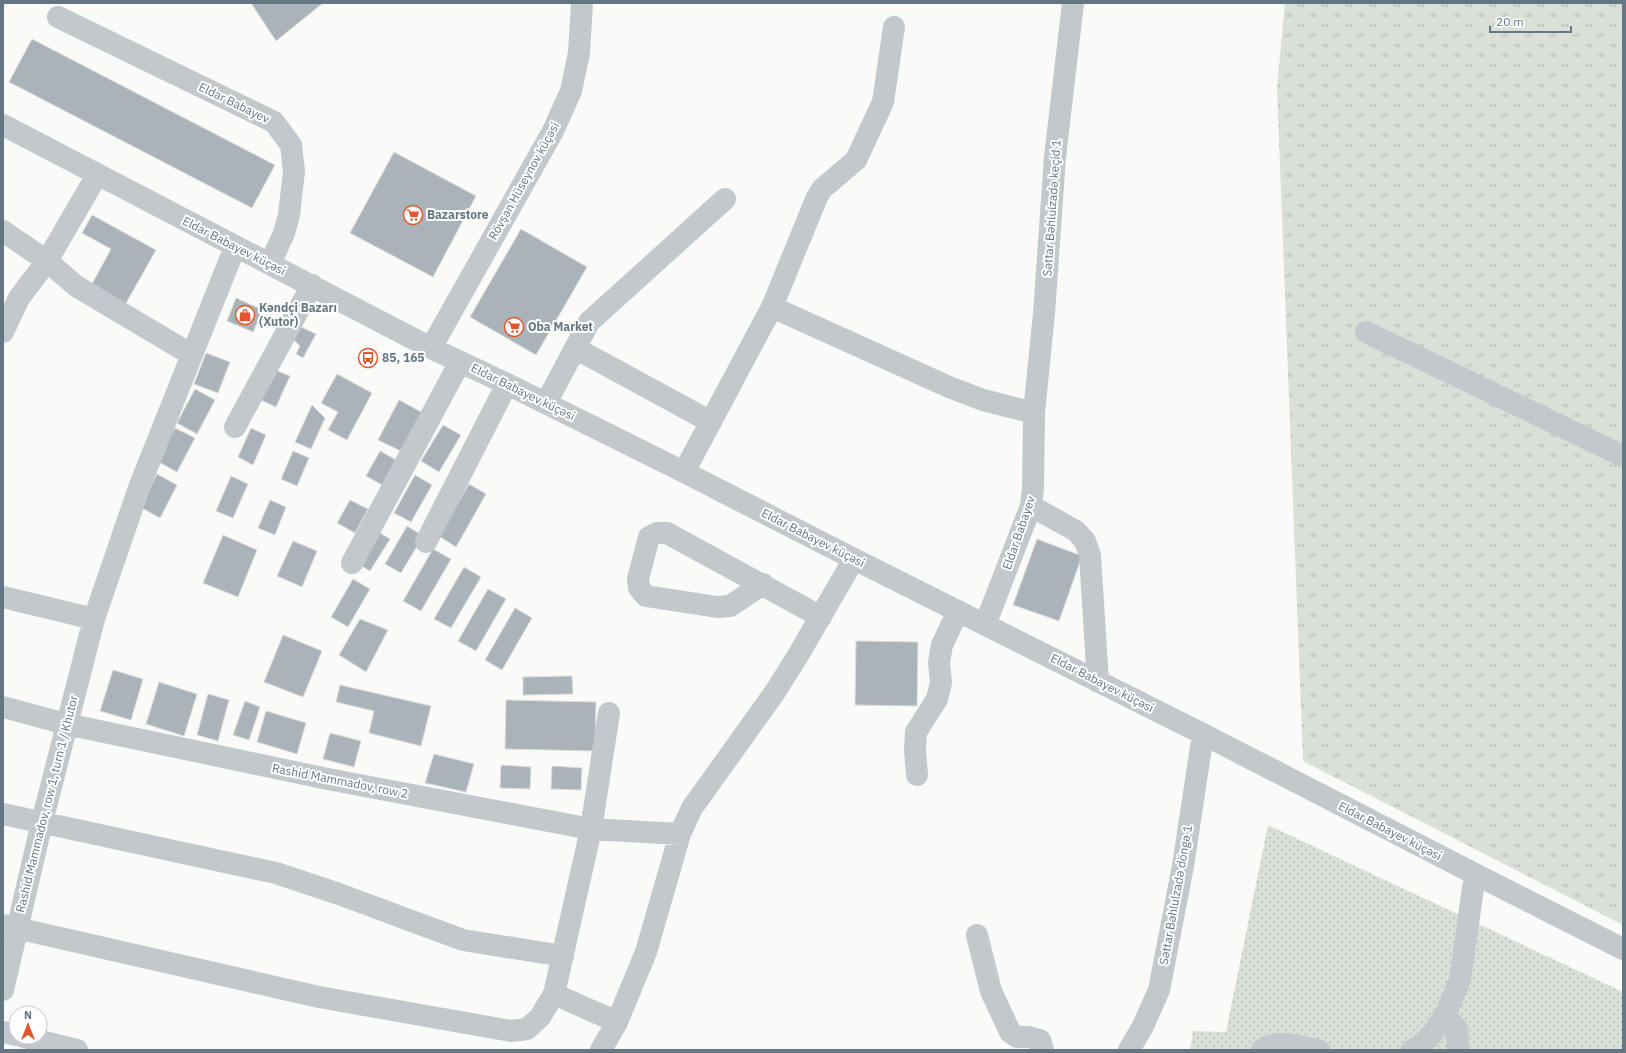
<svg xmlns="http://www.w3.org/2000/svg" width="1626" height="1053" font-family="'IBM Plex Sans',sans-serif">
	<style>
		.grass { fill: url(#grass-dots) }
		.park { fill: url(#park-tufts) }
		.building { fill: #aab3b9; stroke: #dcdcda }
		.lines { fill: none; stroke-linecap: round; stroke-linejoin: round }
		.minor { stroke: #c3c8cc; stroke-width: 22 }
		.labels { text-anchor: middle; stroke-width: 4; stroke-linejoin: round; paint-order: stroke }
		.street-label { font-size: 12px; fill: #657683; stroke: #fff }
		.poi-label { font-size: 12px; font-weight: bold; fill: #657683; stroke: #fff; text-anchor: start }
	</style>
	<defs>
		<pattern id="grass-dots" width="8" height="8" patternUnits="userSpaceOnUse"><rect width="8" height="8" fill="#dadfd7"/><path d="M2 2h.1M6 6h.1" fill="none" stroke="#b4b9b4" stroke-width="1.8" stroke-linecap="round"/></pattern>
		<pattern id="park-tufts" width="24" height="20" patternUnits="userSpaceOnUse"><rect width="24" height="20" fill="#dadfd7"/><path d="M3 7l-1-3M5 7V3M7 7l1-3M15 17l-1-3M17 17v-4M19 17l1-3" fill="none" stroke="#b4b9b4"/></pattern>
	</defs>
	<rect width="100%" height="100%" fill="#fafaf8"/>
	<path class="grass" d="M1268,825L1623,992V1050H1190L1193,1031L1226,1032Z"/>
	<path class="park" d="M1285,3H1623V925L1303,761L1277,88Z"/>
	<path class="building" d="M251,3H323L276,41Z
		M32,39L275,165L252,208L9,82Z
		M394,152L476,196L433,277L350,233Z
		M92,215L156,250L125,305L91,286L111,249L82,233Z
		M521,229L587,267L536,355L470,317Z
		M236,298L263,310L253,332L227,321Z
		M301,327L316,334L303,358L296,354L300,346L294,340Z
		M206,353L230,362L218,393L194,384Z
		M275,370L290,376L276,407L261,400Z
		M337,374L372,393L347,440L328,430L338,412L321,403Z
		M195,389L215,400L197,434L177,423Z
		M399,400L425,414L405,453L378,440Z
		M312,405L325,418L311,449L295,442Z
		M443,425L461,435L439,472L421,461Z
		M175,428L195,438L177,472L157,461Z
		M251,428L266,435L253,465L238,457Z
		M293,451L309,458L297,486L281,479Z
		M380,451L398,461L384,486L366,476Z
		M157,474L177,485L160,518L140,507Z
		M415,475L432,485L411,522L394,513Z
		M231,476L248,484L233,518L216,511Z
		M469,484L486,494L456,547L439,536Z
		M270,500L286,507L275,535L258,528Z
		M350,500L368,509L355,533L337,523Z
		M407,526L423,536L401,573L385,564Z
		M380,533L390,539L370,571L360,565Z
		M223,535L257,550L238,597L203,583Z
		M1037,539L1082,556L1059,621L1013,605Z
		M293,541L317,551L302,587L277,576Z
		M433,549L451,559L421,611L403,601Z
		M464,567L481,577L451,628L434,619Z
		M353,579L370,589L348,627L331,617Z
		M488,589L506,599L476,651L458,641Z
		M515,608L532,618L502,670L485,660Z
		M360,619L388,630L366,672L339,655Z
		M283,635L322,651L303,697L264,682Z
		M856,641L918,642L917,706L855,705Z
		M113,670L143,679L131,720L100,711Z
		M572,676L573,694L523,695V677Z
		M159,682L197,694L184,736L146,724Z
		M340,685L431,706L421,746L369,733L374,711L336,702Z
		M208,694L229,700L218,741L197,735Z
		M506,700L596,702L595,751L505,749Z
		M245,701L260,707L249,740L233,735Z
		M266,711L306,723L297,754L257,742Z
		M330,733L361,741L354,767L323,759Z
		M434,754L474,764L466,792L425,783Z
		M501,765L531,767L530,789L500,788Z
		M552,766L582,768L581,790L551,789Z"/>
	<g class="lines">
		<path class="minor" d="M58,17L274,122L291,145L294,171L289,215L284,233L270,264
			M3,125L431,348L507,384L684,472L854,559L1203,734L1475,874L1623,949
			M3,231L47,261L76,286L192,355
			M772,307L949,387L983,400L1034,413
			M3,332L19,298L47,261L97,175
			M1366,332L1623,456
			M431,348L553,131L571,91L579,53L582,3
			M575,348L711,422
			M546,403L589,322L725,199
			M235,427L312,285
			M684,472L772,307L817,197L822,189L856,160L883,102L894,27
			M1031,506L1076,531L1085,541L1090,555L1098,682
			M426,542L507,384
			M352,563L460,362
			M763,584L730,606L717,607L646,596L639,588L638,579L649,537L657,533H667L821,617
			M3,597L94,619
			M985,625L1031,506L1033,488L1034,413L1044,313L1055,157L1073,3
			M3,707L66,724L328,779L591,829L680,834
			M609,713L591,829L554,994L617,1022
			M917,775L915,750L916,732L937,699L941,683L939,662L942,645L958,611
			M3,814L276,873L339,894L463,940L563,956
			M3,925L319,997L511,1031L527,1029L540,1017L554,994
			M977,935L991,991L1010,1032L1017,1037H1029L1040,1040L1043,1050
			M3,990L42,822L94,619L140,485L235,247
			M1445,1015L1457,1029L1458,1050
			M3,1032L16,1035
			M24,1037L77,1050
			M601,1050L617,1022L646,952L680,834L692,808L775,692L797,657L854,559
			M1129,1050L1143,1026L1159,990L1183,866L1203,734
			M1262,1050C1277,1038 1302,1047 1319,1050
			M1412,1050L1420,1046L1433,1033L1445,1015L1460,980L1475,874"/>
	</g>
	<defs>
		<g id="supermarket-ring" transform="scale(1)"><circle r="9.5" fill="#fff" stroke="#e4572e" stroke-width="1.5"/><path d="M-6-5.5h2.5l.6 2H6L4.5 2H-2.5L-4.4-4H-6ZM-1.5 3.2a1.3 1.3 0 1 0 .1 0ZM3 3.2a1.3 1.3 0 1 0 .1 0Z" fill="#e4572e"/></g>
		<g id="shop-ring" transform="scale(1)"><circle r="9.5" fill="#fff" stroke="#e4572e" stroke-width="1.5"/><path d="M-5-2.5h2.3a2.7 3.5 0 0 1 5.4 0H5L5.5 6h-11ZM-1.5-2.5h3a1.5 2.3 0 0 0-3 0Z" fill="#e4572e"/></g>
		<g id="bus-ring" transform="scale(1)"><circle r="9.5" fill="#fff" stroke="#e4572e" stroke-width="1.5"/><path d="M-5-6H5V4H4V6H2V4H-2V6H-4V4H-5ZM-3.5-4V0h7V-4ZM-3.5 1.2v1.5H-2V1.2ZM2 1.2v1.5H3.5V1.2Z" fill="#e4572e"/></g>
	</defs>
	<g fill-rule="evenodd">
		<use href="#supermarket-ring" x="413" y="215"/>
		<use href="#shop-ring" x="245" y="315"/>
		<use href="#supermarket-ring" x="514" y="327"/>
		<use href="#bus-ring" x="368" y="358"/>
	</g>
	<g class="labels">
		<g class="street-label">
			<text transform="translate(234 103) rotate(26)" y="4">Eldar Babayev</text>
			<text transform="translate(524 181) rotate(-61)" y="4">Rövşən Hüseynov küçəsi</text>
			<text transform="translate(1052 208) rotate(-86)" y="4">Səttar Bəhlulzadə keçid 1</text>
			<text transform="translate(234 246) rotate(27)" y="4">Eldar Babayev küçəsi</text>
			<text transform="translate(523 392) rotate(26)" y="4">Eldar Babayev küçəsi</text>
			<text transform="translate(1019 533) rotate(-71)" y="4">Eldar Babayev</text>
			<text transform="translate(813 538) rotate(27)" y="4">Eldar Babayev küçəsi</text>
			<text transform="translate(1102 683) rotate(27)" y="4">Eldar Babayev küçəsi</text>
			<text transform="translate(340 781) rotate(11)" y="4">Rashid Mammadov, row 2</text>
			<text transform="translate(47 804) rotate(-76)" y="4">Rashid Mammadov, row 1, turn 1 / Khutor</text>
			<text transform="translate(1390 831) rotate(27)" y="4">Eldar Babayev küçəsi</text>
			<text transform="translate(1176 895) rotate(-80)" y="4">Səttar Bəhlulzadə döngə 1</text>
		</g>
		<g class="poi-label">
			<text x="427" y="219">Bazarstore</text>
			<text x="259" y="312">Kəndçi Bazarı<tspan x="259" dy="14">(Xutor)</tspan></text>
			<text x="528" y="331">Oba Market</text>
			<text x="382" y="362">85, 165</text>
		</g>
	</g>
	<rect width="1626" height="1053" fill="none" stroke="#657683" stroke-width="8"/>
	<g transform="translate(28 1025)"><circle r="19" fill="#ffffff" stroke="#c1c8cd"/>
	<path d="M0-3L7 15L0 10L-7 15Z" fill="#e4572e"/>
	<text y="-6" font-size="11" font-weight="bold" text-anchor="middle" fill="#657683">N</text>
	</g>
	<path d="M1490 26v6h81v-6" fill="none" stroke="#657683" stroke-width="2"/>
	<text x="1496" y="26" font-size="12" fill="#657683" stroke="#ffffff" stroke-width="3" paint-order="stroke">20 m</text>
</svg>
